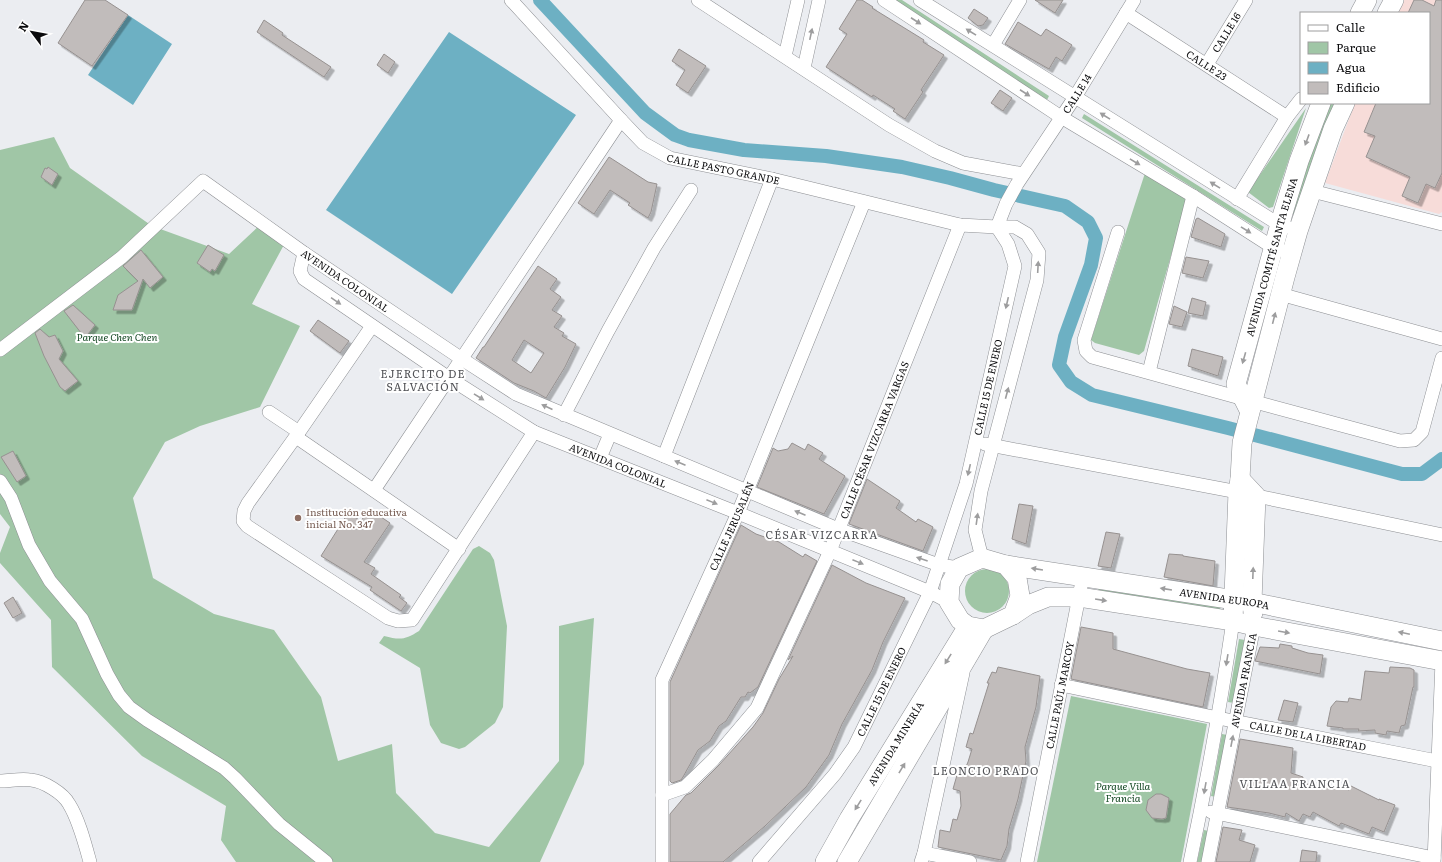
<svg xmlns="http://www.w3.org/2000/svg" width="1442" height="862" font-family="Literata,serif">
	<style>
		.education { fill: #f7dcd9 }
		.green { fill: #a0c6a6 }
		.water { fill: #6db0c3 }
		.lines { fill: none; stroke-linecap: round; stroke-linejoin: round }
		.canal { stroke: #6db0c3; stroke-width: 14 }
		.building { fill: #c1bcbb; stroke: #969190; fill-rule: evenodd; filter: url(#shadow) }
		.street-casing { stroke: #8d8f93; stroke-width: 14 }
		.secondary-casing { stroke: #8d8f93; stroke-width: 20 }
		.street { stroke: #fff; stroke-width: 13 }
		.secondary { stroke: #fff; stroke-width: 19 }
		.oneway { fill: #9d9d9e }
		.education-dot { fill: #8d6e63; stroke: #fff; stroke-width: 1.5 }
		.labels { text-anchor: middle; stroke-width: 4; stroke-linejoin: round; paint-order: stroke }
		.street-label { font-size: 10px; fill: #0b0b0d; stroke: #fff }
		.park-label { font-size: 10px; font-style: italic; fill: #134722; stroke: #fff }
		.education-label { font-size: 10px; fill: #785e54; stroke: #fff; text-anchor: start }
		.neighbourhood-label { font-size: 11px; letter-spacing: 1px; fill: #515256; stroke: #fff }
	</style>
	<defs>
		<filter id="shadow"><feDropShadow dx="3.5" dy="3.5" stdDeviation="0" flood-color="#0004"/></filter>
	</defs>
	<rect width="100%" height="100%" fill="#ebedf1"/>
	<path class="education" d="M1404,0H1442V212L1439,214L1325,183L1355,103H1429V13H1398Z"/>
	<path class="green" d="M892,0H902L1049,96L1047,100L966,50Z
		M1329,103H1337L1298,217L1291,213Z
		M1306,108L1273,207L1269,208L1248,192Z
		M1084,114L1264,227L1262,231L1082,118Z
		M54,137L70,168L152,226L229,254L262,223L286,241L252,304L300,326L260,407L200,426L165,442L133,498L153,578L214,614L274,630L321,697L338,761L392,744L396,793L435,833L489,847L559,761V626L594,618L584,764L540,862H236L221,840L226,806L142,756L52,667L51,620L0,563V553L10,527L0,514V150Z
		M1145,173L1187,199L1144,351L1139,355L1095,343L1091,340Z
		M479,546L490,553L494,560L507,626L503,707L495,723L465,747L459,749L441,743L430,725L420,668L379,643L384,636C400,640 405,640 419,631L473,549Z
		M965 591a22 22 0 1 1 44 0a22 22 0 1 1-44 0Z
		M1099,586L1221,604L1220,611L1098,592Z
		M1239,639L1245,640L1234,703L1228,702Z
		M1071,696L1207,724L1181,862H1037Z
		M1222,734L1227,735L1216,797L1211,796Z
		M1204,830L1209,831L1203,862H1197Z"/>
	<path class="water" d="M128,15L172,44L133,105L88,75Z
		M449,32L576,115L452,294L326,210Z"/>
	<g class="lines">
		<path class="canal" d="M540,0L645,113L675,135L689,140L744,150L826,156L902,167L950,178L994,190L1065,206L1088,222L1096,238L1091,265L1065,337L1059,365L1071,382L1092,395L1228,428L1402,474H1422L1442,459"/>
	</g>
	<path class="building" d="M85,0H105L128,15L92,66L58,43Z
		M857,0H862L873,7L872,8L924,40L923,42L944,55L921,90L923,92L905,119L893,111L895,109L873,95L872,97L826,67L847,34L839,29Z
		M1035,0H1063L1055,13Z
		M1414,0H1422L1434,6L1436,0H1442V173L1435,188L1426,184L1418,203L1402,196L1410,177L1366,157L1375,136L1364,132L1376,103H1429V13H1408Z
		M974,9L988,18L983,25L978,26L968,18Z
		M264,20L283,33L282,35L331,67L324,77L257,32Z
		M1018,22L1041,36L1046,29L1072,45L1062,61L1056,57L1049,69L1005,44Z
		M679,49L706,66L688,93L676,85L685,70L672,61Z
		M384,54L395,62L388,73L377,65Z
		M1000,90L1012,98L1003,111L991,103Z
		M609,157L648,182L657,184L651,212L648,218L628,205L630,203L610,190L594,214L578,203Z
		M48,167L58,174L52,185L41,177L45,168L47,169Z
		M1198,218L1225,234L1221,247L1191,237L1196,219Z
		M208,245L224,255L215,271L212,269L210,272L197,263Z
		M141,250L163,277L150,288L143,279L132,310H113L118,295L138,281L123,266Z
		M1186,257L1209,261L1203,278L1182,273Z
		M538,266L557,279L550,289L561,297L552,310L562,316L554,327L564,333L562,336L576,344L565,367L546,398L534,391L514,383L476,358L483,347H484L515,300ZM524,340L544,353L531,373L512,360Z
		M1192,298L1206,302L1203,316L1188,313Z
		M73,305L95,325L85,338L64,311Z
		M1174,306L1187,312L1182,327L1169,324Z
		M318,320L349,341L340,353L310,331Z
		M40,329L49,337L55,335L63,351L59,359L78,381L65,391L60,387L44,356L35,333Z
		M1192,349L1223,357L1218,376L1188,366Z
		M792,443L805,450L808,444L823,453L819,459L845,476L824,514L757,487L773,448L778,451L788,449Z
		M13,451L26,476L17,482L1,457Z
		M867,479L900,501L896,508L916,522L918,519L933,527L923,551L849,524Z
		M1019,504L1033,506L1026,544L1012,539Z
		M369,509L390,523L364,562L375,568L371,574L401,595L399,597L407,603L401,611L370,590L372,587L321,556L348,513L361,521Z
		M741,525L756,534L779,542L803,557L805,554L817,561L758,687L750,693L748,692L745,697H741L726,721L719,726L710,741L698,750L683,777L681,780L672,783L670,781V682Z
		M1106,532L1120,534L1111,568L1098,566Z
		M1169,554L1183,555V556L1215,561L1213,586L1164,577Z
		M832,565L866,583L905,598L883,642L872,670L842,724L829,755L806,787L765,826L723,862H670V814L686,795L691,793L719,765L753,727L763,713L779,679L793,656L788,660Z
		M13,597L22,613L13,618L4,603Z
		M1081,627L1113,633V649L1187,669L1210,673L1203,707L1071,679Z
		M1280,644L1292,646V648L1308,653L1323,655L1320,674L1255,661L1260,647L1279,648Z
		M998,667L1040,676L1036,707L1025,747L1026,761L1018,799L1009,829L1007,846L1001,860L938,847L940,830L950,832L953,819L957,820L961,806L960,791L953,789L957,775L962,776L968,762L972,749L966,747L970,733L973,734L989,683H987L992,672L996,673Z
		M1390,667L1410,668L1414,670V687H1413L1405,725L1401,726L1399,733L1387,731L1386,735L1375,733V730L1358,731L1359,729H1343V728L1327,726L1331,707L1336,701L1348,702L1349,698L1361,700L1365,671L1389,673Z
		M1284,700L1298,703L1293,722L1278,720Z
		M1240,739L1293,748L1291,773L1303,777L1302,783L1334,789L1336,785L1349,790L1351,786L1379,800V799L1395,805L1384,832L1372,827L1369,834L1341,823L1339,826L1313,812L1310,817L1303,814L1299,821L1286,813L1285,817L1269,813L1227,807Z
		M1156,794H1161L1169,798L1166,818L1162,819L1152,818L1146,810L1148,800Z
		M1223,827L1242,830L1239,840L1255,845L1250,862H1216Z
		M1302,850L1317,852L1316,862H1300Z"/>
	<g class="lines">
		<g class="street-casing">
			<g id="street">
				<path id="s1" d="M511,0L621,120L643,143L670,158L772,179L960,225L997,227H1015L1027,234L1039,253L1037,280L981,491L975,530L982,558"/>
				<path d="M698,0L889,125L935,151L963,163L1023,174"/>
				<path d="M884,0L1061,117L1193,196L1274,248L1281,250"/>
				<path d="M920,0L1280,225L1287,227"/>
				<path id="s2" d="M1126,13L1287,117"/>
				<path d="M993,45L1020,0"/>
				<path d="M785,56L798,0"/>
				<path id="s3" d="M1207,64L1246,0"/>
				<path d="M804,68L819,0"/>
				<path d="M1312,191L1442,224"/>
				<path d="M1237,199L1287,117L1301,99"/>
				<path id="s4" d="M997,227L1006,204L1017,184L1075,97L1134,0"/>
				<path d="M1118,232L1084,340L1086,351L1092,357L1244,399L1400,441L1414,440L1422,432L1442,358"/>
				<path id="s5" d="M304,253L300,271L304,279L449,378L534,432L738,513L930,592L949,602"/>
				<path d="M1280,294L1442,339"/>
				<path d="M372,326L299,432L248,503L244,511L243,521L247,526L388,618L398,621L412,620L534,432"/>
				<path id="s6" d="M0,350L122,257L203,181L304,253L462,359L516,394L838,529L939,565L959,568"/>
				<path d="M1149,372L1193,196"/>
				<path d="M269,412L299,432"/>
				<path d="M564,415L608,331L654,248L691,190"/>
				<path d="M296,437L459,549"/>
				<path d="M985,444L1238,492L1442,535"/>
				<path d="M664,456L772,179"/>
				<path d="M600,458L610,434"/>
				<path d="M0,481L11,498L29,545L50,581L82,619L107,674L119,695L129,707L147,720L224,768L235,778L279,824L326,862"/>
				<path d="M374,490L621,120"/>
				<path id="s7" d="M1061,685L1218,718L1437,761"/>
				<path d="M0,781C10,781 21,778 31,780C43,781 63,793 69,804C79,820 85,844 90,862"/>
				<path id="s8" d="M662,795L685,787L713,760L757,708L830,551L960,225"/>
				<path d="M1211,812L1434,858"/>
				<path d="M924,853L970,862"/>
				<path id="s9" d="M662,862V680L738,513L864,202"/>
				<path id="s10" d="M759,862L835,774L854,747L930,592L966,484L1015,266L1008,244L997,227"/>
				<path d="M921,862L924,853L963,673"/>
				<path id="s11" d="M1027,862L1083,576"/>
				<path d="M1190,862C1207,782 1221,702 1233,621"/>
				<path id="s12" d="M1208,862L1254,626"/>
				<path d="M1434,862L1442,661"/>
			</g>
		</g>
		<g class="secondary-casing">
			<g id="secondary">
				<path d="M1360,13L1367,0"/>
				<path d="M1387,13L1394,0"/>
				<path id="s13" d="M1249,410L1236,384L1283,213L1299,161L1321,103"/>
				<path d="M1240,479L1256,496L1252,602L1253,613"/>
				<path d="M982,558L1006,565L1017,578L1020,596L1013,615L984,629L968,626L960,620L949,602L950,584L959,568Z"/>
				<path id="s14" d="M1006,565L1235,600L1252,602L1442,641"/>
				<path d="M1013,615L1028,605L1048,597H1079L1233,621L1254,626L1442,661"/>
				<path d="M1233,621L1238,492L1240,479L1242,443L1285,277L1298,231L1333,129L1345,103"/>
				<path id="s15" d="M825,862L849,819L968,626"/>
				<path d="M847,862L984,629"/>
			</g>
		</g>
		<use href="#street" class="street"/>
		<use href="#secondary" class="secondary"/>
	</g>
	<defs><path id="oneway-solid" d="M-6-.8H1V-3.2L6.5 0L1 3.2V.8H-6Z"/></defs>
	<g class="oneway">
		<use href="#oneway-solid" transform="translate(916 21) rotate(33)"/>
		<use href="#oneway-solid" transform="translate(971 32) rotate(-148)"/>
		<use href="#oneway-solid" transform="translate(811 34) rotate(-78)"/>
		<use href="#oneway-solid" transform="translate(1025 93) rotate(33)"/>
		<use href="#oneway-solid" transform="translate(1105 116) rotate(-148)"/>
		<use href="#oneway-solid" transform="translate(1307 140) rotate(110)"/>
		<use href="#oneway-solid" transform="translate(1135 162) rotate(31)"/>
		<use href="#oneway-solid" transform="translate(1215 185) rotate(-148)"/>
		<use href="#oneway-solid" transform="translate(1246 230) rotate(32)"/>
		<use href="#oneway-solid" transform="translate(1038 267) rotate(-87)"/>
		<use href="#oneway-solid" transform="translate(336 301) rotate(34)"/>
		<use href="#oneway-solid" transform="translate(1007 303) rotate(103)"/>
		<use href="#oneway-solid" transform="translate(1274 318) rotate(-76)"/>
		<use href="#oneway-solid" transform="translate(1244 358) rotate(106)"/>
		<use href="#oneway-solid" transform="translate(1007 393) rotate(-75)"/>
		<use href="#oneway-solid" transform="translate(479 397) rotate(32)"/>
		<use href="#oneway-solid" transform="translate(547 407) rotate(-156)"/>
		<use href="#oneway-solid" transform="translate(680 463) rotate(-157)"/>
		<use href="#oneway-solid" transform="translate(969 470) rotate(103)"/>
		<use href="#oneway-solid" transform="translate(712 502) rotate(22)"/>
		<use href="#oneway-solid" transform="translate(800 513) rotate(-157)"/>
		<use href="#oneway-solid" transform="translate(977 519) rotate(-82)"/>
		<use href="#oneway-solid" transform="translate(922 559) rotate(-161)"/>
		<use href="#oneway-solid" transform="translate(858 562) rotate(22)"/>
		<use href="#oneway-solid" transform="translate(1037 569) rotate(-171)"/>
		<use href="#oneway-solid" transform="translate(1253 573) rotate(-88)"/>
		<use href="#oneway-solid" transform="translate(1166 589) rotate(-171)"/>
		<use href="#oneway-solid" transform="translate(1101 600) rotate(9)"/>
		<use href="#oneway-solid" transform="translate(1284 632) rotate(10)"/>
		<use href="#oneway-solid" transform="translate(1404 633) rotate(-168)"/>
		<use href="#oneway-solid" transform="translate(948 659) rotate(122)"/>
		<use href="#oneway-solid" transform="translate(1227 660) rotate(99)"/>
		<use href="#oneway-solid" transform="translate(1232 741) rotate(-79)"/>
		<use href="#oneway-solid" transform="translate(902 768) rotate(-59)"/>
		<use href="#oneway-solid" transform="translate(1205 788) rotate(100)"/>
		<use href="#oneway-solid" transform="translate(858 805) rotate(122)"/>
	</g>
	<circle class="education-dot" cx="298" cy="518" r="4"/>
	<g class="labels">
		<g class="street-label">
			<text dy="4" stroke="none"><textPath href="#s3" startOffset="37">CALLE 16</textPath></text>
			<text dy="4" stroke="none"><textPath href="#s2" startOffset="96">CALLE 23</textPath></text>
			<text dy="4" stroke="none"><textPath href="#s4" startOffset="156">CALLE 14</textPath></text>
			<text dy="4" stroke="none"><textPath href="#s1" startOffset="280">CALLE PASTO GRANDE</textPath></text>
			<text dy="4" stroke="none"><textPath href="#s13" startOffset="161">AVENIDA COMITÉ SANTA ELENA</textPath></text>
			<text dy="4" stroke="none"><textPath href="#s6" startOffset="438">AVENIDA COLONIAL</textPath></text>
			<text dy="4" stroke="none"><textPath href="#s10" startOffset="535">CALLE 15 DE ENERO</textPath></text>
			<text dy="4" stroke="none"><textPath href="#s8" startOffset="424">CALLE CÉSAR VIZCARRA VARGAS</textPath></text>
			<text dy="4" stroke="none"><textPath href="#s5" startOffset="394">AVENIDA COLONIAL</textPath></text>
			<text dy="4" stroke="none"><textPath href="#s9" startOffset="351">CALLE JERUSALÉN</textPath></text>
			<text dy="4" stroke="none"><textPath href="#s14" startOffset="221">AVENIDA EUROPA</textPath></text>
			<text dy="4" stroke="none"><textPath href="#s12" startOffset="185">AVENIDA FRANCIA</textPath></text>
			<text dy="4" stroke="none"><textPath href="#s10" startOffset="211">CALLE 15 DE ENERO</textPath></text>
			<text dy="4" stroke="none"><textPath href="#s11" startOffset="170">CALLE PAÚL MARCOY</textPath></text>
			<text dy="4" stroke="none"><textPath href="#s7" startOffset="252">CALLE DE LA LIBERTAD</textPath></text>
			<text dy="4" stroke="none"><textPath href="#s15" startOffset="138">AVENIDA MINERÍA</textPath></text>
		</g>
		<g class="park-label">
			<text x="117" y="341">Parque Chen Chen</text>
			<text x="1123" y="790">Parque Villa<tspan x="1123" dy="12">Francia</tspan></text>
		</g>
		<g class="education-label">
			<text x="306" y="516">Institución educativa<tspan x="306" dy="12">inicial No. 347</tspan></text>
		</g>
		<g class="neighbourhood-label">
			<text x="423" y="378">EJERCITO DE<tspan x="423" dy="13">SALVACIÓN</tspan></text>
			<text x="822" y="539">CÉSAR VIZCARRA</text>
			<text x="986" y="775">LEONCIO PRADO</text>
			<text x="1295" y="788">VILLAA FRANCIA</text>
		</g>
	</g>
	<rect x="1300" y="12" width="130" height="92" fill="#ffffff" stroke="#9d9d9e"/>
	<rect x="1308" y="25" width="20" height="6" fill="#ffffff" stroke="#9d9d9e"/>
	<text x="1336" y="32" font-size="12" fill="#0b0b0d">Calle</text>
	<rect x="1308" y="42" width="20" height="12" fill="#a0c6a6" stroke="#9d9d9e"/>
	<text x="1336" y="52" font-size="12" fill="#0b0b0d">Parque</text>
	<rect x="1308" y="62" width="20" height="12" fill="#6db0c3" stroke="#9d9d9e"/>
	<text x="1336" y="72" font-size="12" fill="#0b0b0d">Agua</text>
	<rect x="1308" y="82" width="20" height="12" fill="#c1bcbb" stroke="#9d9d9e"/>
	<text x="1336" y="92" font-size="12" fill="#0b0b0d">Edificio</text>
	<g transform="translate(32 32) rotate(302)" stroke="#ffffff" stroke-width="3" paint-order="stroke">
	<path d="M0-3L7 15L0 10L-7 15Z" fill="#0b0b0d"/>
	<text y="-6" font-size="11" font-weight="bold" text-anchor="middle" fill="#0b0b0d">N</text>
	</g>
</svg>
